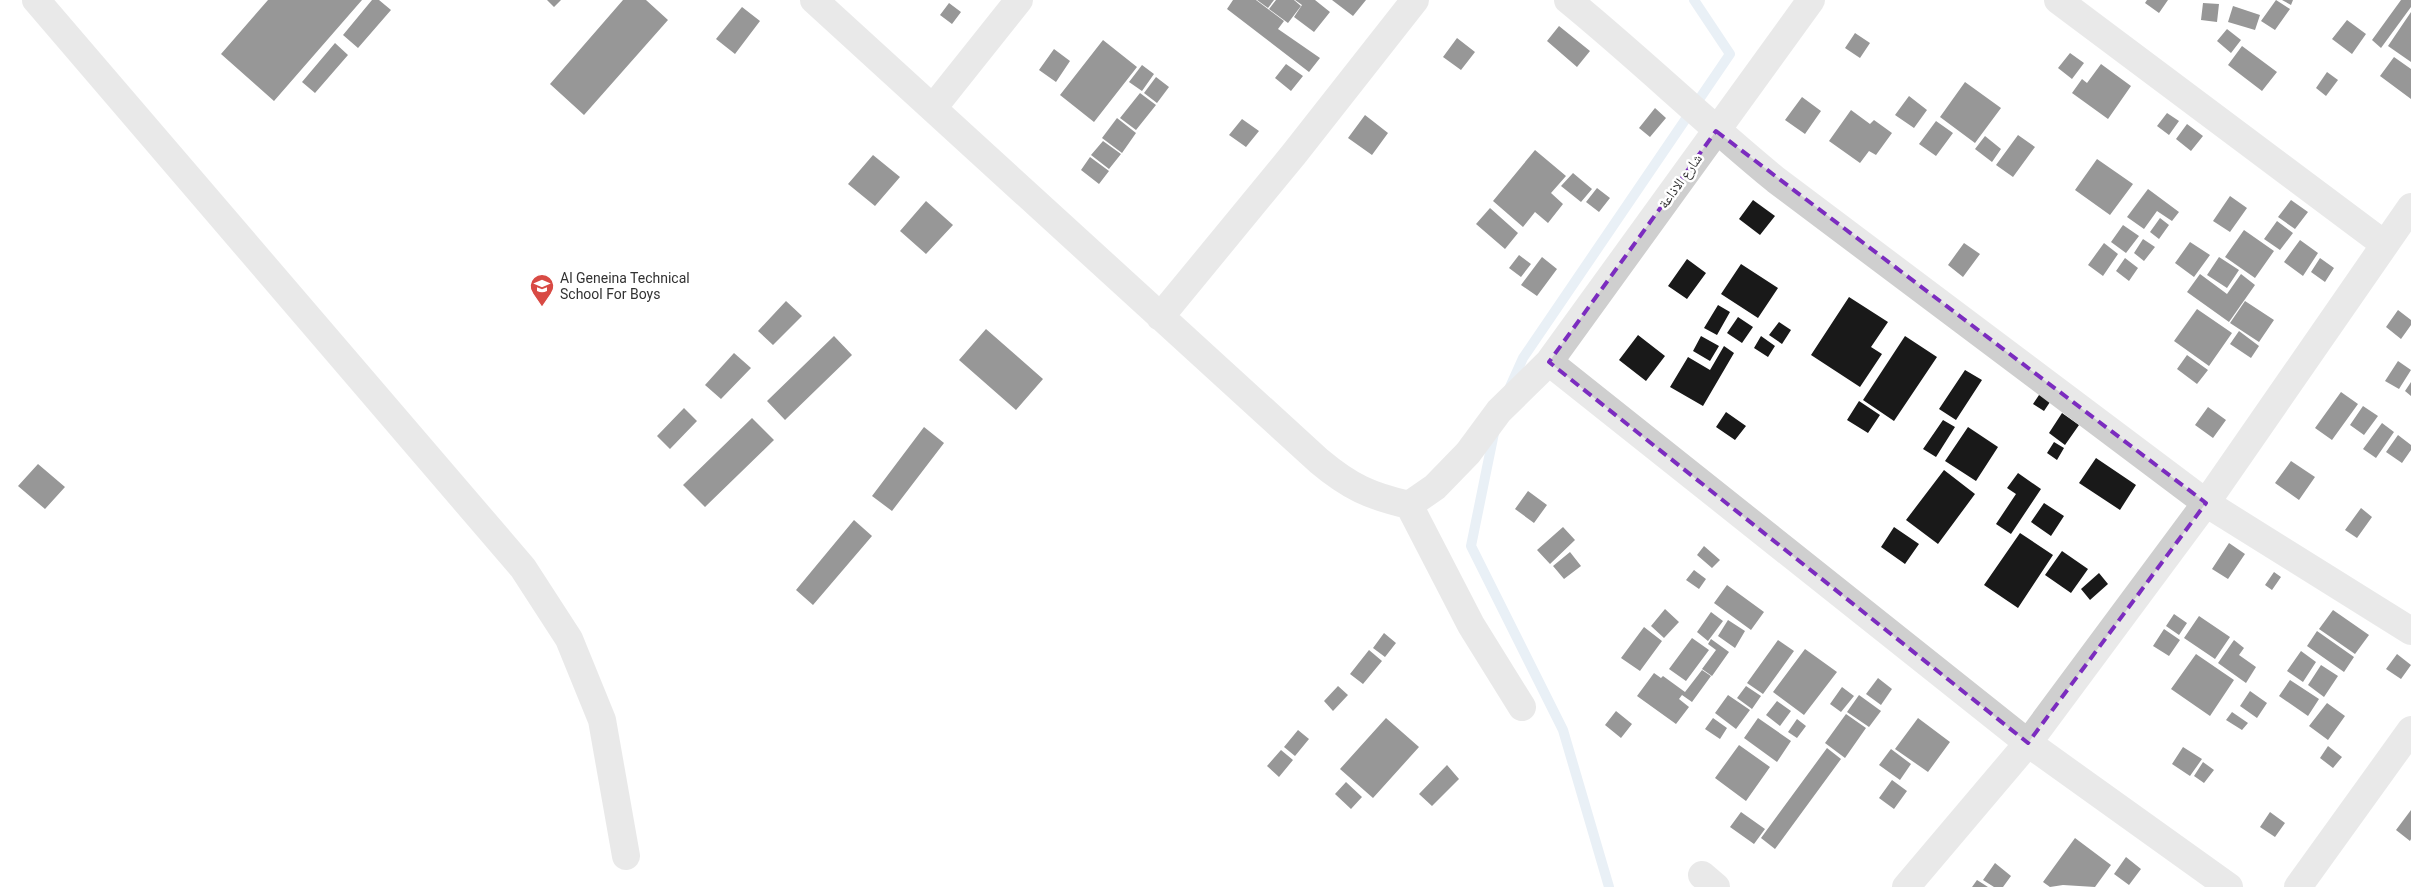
<svg xmlns="http://www.w3.org/2000/svg" width="2411" height="887" font-family="Roboto,'Noto Naskh Arabic',sans-serif">
	<style>
		.lines { fill: none; stroke-linecap: round; stroke-linejoin: round }
		.stream { stroke: #cfddeb; stroke-width: 10 }
		.building { fill: #191919 }
		.street { stroke: #cfcfcf; stroke-width: 28 }
		.marked { fill: none; stroke: #7b2cbf; stroke-width: 4; stroke-dasharray: 10 6; stroke-linejoin: round }
		.labels { text-anchor: middle; stroke-width: 5; stroke-linejoin: round; paint-order: stroke }
		.street-label { font-size: 14px; fill: #323232; stroke: #fff }
		.poi-label { font-size: 14px; fill: #323232; stroke: #fff; text-anchor: start }
	</style>
	<rect width="100%" height="100%" fill="#fff"/>
	<g class="lines">
		<path class="stream" d="M1509,389L1523,358L1730,54L1694,0
			M1494,433L1471,546L1563,730L1609,887"/>
	</g>
	<path class="building" d="M268,0H362L274,101L221,54Z
		M372,0H379L391,10L358,48L343,35Z
		M547,0H561L554,7Z
		M623,0H646L668,20L584,115L550,84Z
		M1233,0H1256L1284,21L1278,29L1320,58L1309,72L1227,9Z
		M1257,0H1274L1268,8Z
		M1276,0H1294L1301,6L1288,23L1269,9Z
		M1295,0H1315L1330,12L1314,32L1294,17L1302,5Z
		M1332,0H1366L1353,16Z
		M2147,0H2168L2159,13L2145,3Z
		M2276,0L2290,9L2275,30L2261,21Z
		M2282,0H2293L2291,5Z
		M2401,0H2411V7L2381,48L2372,40Z
		M949,3L961,12L952,24L940,15Z
		M2203,3L2219,4L2217,22L2201,20Z
		M2233,6L2260,15L2255,30L2228,22Z
		M742,7L760,21L735,54L716,39Z
		M2411,12V62L2388,46Z
		M2347,20L2366,34L2352,54L2332,39Z
		M1559,26L1590,51L1577,67L1547,41Z
		M2227,29L2241,40L2231,53L2217,41Z
		M1855,33L1870,43L1860,58L1845,48Z
		M1457,38L1475,52L1461,70L1443,57Z
		M1103,40L1137,67L1094,122L1060,95Z
		M335,43L348,55L315,93L302,82Z
		M2242,46L2277,72L2262,91L2228,65Z
		M1054,49L1070,61L1056,82L1039,70Z
		M2070,53L2084,63L2072,79L2058,68Z
		M2394,57L2411,69V99L2380,76Z
		M1286,64L1303,76L1291,91L1275,78Z
		M2101,64L2131,86L2108,119L2072,93L2082,79L2087,83Z
		M1142,65L1154,74L1142,91L1129,82Z
		M2327,72L2338,80L2326,96L2316,88Z
		M1156,77L1169,87L1157,103L1144,93Z
		M1965,82L2001,108L1975,143L1940,117Z
		M1140,93L1156,105L1136,130L1120,118Z
		M1909,96L1927,110L1914,128L1895,115Z
		M1802,97L1821,111L1805,134L1785,120Z
		M1655,108L1666,118L1650,137L1639,128Z
		M1851,110L1870,124L1874,120L1892,133L1876,155L1869,151L1860,163L1829,141Z
		M2167,113L2179,121L2169,135L2157,126Z
		M1365,115L1388,133L1372,155L1348,138Z
		M1117,118L1136,133L1122,153L1102,138Z
		M1242,119L1259,131L1246,147L1229,135Z
		M1936,121L1953,133L1936,156L1919,144Z
		M2187,124L2203,136L2191,151L2176,139Z
		M2018,135L2035,147L2013,177L1996,165Z
		M1985,136L2001,149L1992,162L1975,149Z
		M1103,141L1121,154L1109,169L1091,155Z
		M1535,150L1566,176L1551,193L1563,204L1548,223L1535,212L1523,227L1493,201Z
		M873,155L900,177L875,206L848,184Z
		M1090,157L1109,171L1099,184L1081,170Z
		M2097,159L2133,184L2110,215L2075,190Z
		M1573,173L1592,189L1581,202L1561,186Z
		M1597,188L1610,198L1599,212L1586,202Z
		M2148,189L2179,212L2172,221L2157,211L2144,229L2127,217Z
		M2230,196L2247,208L2230,232L2213,221Z
		M1753,200L1775,216L1760,235L1739,219Z
		M2291,200L2308,212L2295,229L2278,217Z
		M926,201L953,225L926,254L900,231Z
		M1490,208L1518,233L1505,249L1476,224Z
		M2160,218L2169,225L2159,239L2150,232Z
		M2277,221L2293,233L2280,250L2264,239Z
		M2123,225L2139,236L2126,253L2111,242Z
		M2244,230L2274,251L2255,278L2225,257Z
		M2143,239L2155,247L2144,261L2134,253Z
		M2300,240L2318,253L2303,276L2284,262Z
		M2190,242L2210,255L2194,277L2175,263Z
		M1964,243L1980,254L1963,277L1948,265Z
		M2104,243L2118,254L2103,276L2088,265Z
		M1519,255L1531,264L1521,277L1509,268Z
		M1542,257L1557,269L1537,296L1521,285Z
		M2219,257L2239,270L2227,288L2207,275Z
		M2125,258L2138,268L2129,281L2116,271Z
		M2320,258L2334,268L2325,282L2311,272Z
		M1687,259L1706,273L1687,299L1668,286Z
		M1741,264L1778,288L1758,318L1721,294Z
		M2200,274L2227,294L2241,274L2255,285L2229,322L2187,292Z
		M1849,297L1888,322L1871,347L1882,354L1860,387L1811,355Z
		M786,301L802,316L773,345L758,331Z
		M2245,301L2274,320L2259,342L2230,323Z
		M1718,305L1730,312L1717,335L1704,328Z
		M2197,309L2232,333L2209,366L2174,341Z
		M2398,310L2411,320V325L2401,339L2386,327Z
		M1738,317L1753,327L1742,343L1727,333Z
		M1779,322L1791,330L1782,344L1769,335Z
		M986,329L1043,379L1016,410L959,360Z
		M2239,331L2259,346L2251,358L2230,344Z
		M1638,335L1665,356L1646,381L1619,360Z
		M834,336L852,355L785,420L767,401Z
		M1701,336L1719,346L1710,361L1693,351Z
		M1761,336L1775,346L1768,357L1754,348Z
		M1905,336L1937,357L1894,421L1863,400Z
		M1724,346L1734,353L1703,406L1670,387L1688,357L1710,370Z
		M734,353L751,368L721,399L705,385Z
		M2187,355L2208,370L2197,384L2177,369Z
		M2398,361L2411,370L2399,389L2385,381Z
		M1965,370L1982,380L1956,420L1939,409Z
		M2411,382V396L2405,391Z
		M2041,392L2052,399L2044,411L2033,404Z
		M2341,392L2358,404L2332,440L2315,428Z
		M1859,401L1880,415L1868,433L1847,420Z
		M2363,406L2378,416L2364,435L2350,425Z
		M2208,407L2226,420L2213,438L2195,425Z
		M684,408L697,421L670,449L657,436Z
		M1726,412L1746,426L1735,440L1716,427Z
		M2062,413L2079,425L2065,445L2049,433Z
		M752,418L774,440L705,507L683,485Z
		M1943,420L1955,427L1936,457L1923,449Z
		M2382,423L2394,432L2376,458L2363,449Z
		M924,427L944,443L892,511L872,496Z
		M1968,427L1998,447L1976,481L1945,461Z
		M2398,435L2411,445V450L2402,463L2386,452Z
		M2054,442L2064,448L2057,460L2047,453Z
		M2096,458L2136,485L2120,510L2079,483Z
		M2291,461L2315,477L2299,500L2275,483Z
		M38,464L65,487L45,509L18,486Z
		M1944,470L1975,494L1938,544L1906,520Z
		M2018,473L2041,489L2011,534L1996,524L2016,494L2007,488Z
		M1528,491L1547,505L1534,523L1515,509Z
		M2044,503L2064,516L2051,536L2031,522Z
		M2361,508L2372,517L2357,538L2345,530Z
		M854,520L872,536L813,605L796,590Z
		M1563,527L1575,540L1550,564L1537,550Z
		M1894,527L1919,544L1905,564L1881,547Z
		M2020,533L2053,555L2018,608L1984,585Z
		M2229,543L2245,554L2228,579L2212,569Z
		M1704,546L1720,560L1712,568L1697,555Z
		M2062,551L2088,569L2071,593L2045,575Z
		M1570,552L1581,566L1564,579L1553,566Z
		M1694,570L1706,579L1699,589L1686,580Z
		M2274,572L2281,577L2272,590L2265,585Z
		M2099,573L2108,584L2090,600L2081,589Z
		M1727,585L1764,612L1751,630L1714,603Z
		M1665,609L1679,622L1664,638L1651,626Z
		M2333,610L2369,635L2355,654L2319,629Z
		M1711,612L1723,621L1708,641L1697,632Z
		M2174,614L2187,623L2179,635L2166,626Z
		M2199,616L2230,637L2215,659L2184,638Z
		M1728,620L1745,631L1735,648L1718,636Z
		M1644,627L1662,641L1640,671L1621,658Z
		M2164,629L2180,640L2169,656L2153,646Z
		M2317,631L2354,657L2344,672L2307,646Z
		M1384,633L1396,643L1385,657L1373,648Z
		M1692,638L1709,650L1686,681L1669,669Z
		M1711,639L1729,652L1712,676L1702,669L1716,650L1708,644Z
		M1778,640L1794,651L1763,694L1747,683Z
		M2234,640L2244,648L2239,655L2256,667L2246,683L2218,663Z
		M1805,649L1837,672L1804,715L1773,692Z
		M1369,650L1382,661L1363,684L1350,674Z
		M2301,651L2316,662L2303,682L2287,671Z
		M2196,654L2234,680L2210,716L2171,689Z
		M2397,654L2411,665L2401,679L2386,669Z
		M2321,665L2338,676L2324,697L2308,685Z
		M1702,670L1711,676L1692,702L1682,695L1679,699L1689,707L1676,724L1637,696L1654,673L1661,678L1663,676L1685,692Z
		M1878,678L1892,689L1881,705L1866,694Z
		M2290,680L2319,699L2308,716L2279,696Z
		M1338,686L1348,695L1333,711L1324,701Z
		M1746,686L1761,696L1752,709L1737,698Z
		M1842,687L1854,696L1841,712L1830,704Z
		M2250,691L2267,703L2257,718L2240,706Z
		M1728,695L1750,710L1736,729L1715,713Z
		M1859,695L1881,711L1869,727L1847,712Z
		M1777,701L1791,711L1780,726L1766,715Z
		M2327,703L2345,716L2328,740L2309,726Z
		M1616,711L1632,724L1621,738L1605,725Z
		M2232,712L2248,723L2242,730L2226,720Z
		M1846,714L1866,728L1845,758L1825,743Z
		M1386,718L1419,747L1373,798L1340,769Z
		M1713,718L1727,728L1720,739L1705,729Z
		M1758,718L1791,741L1777,762L1744,738Z
		M1918,718L1950,742L1928,772L1895,749Z
		M1797,719L1806,726L1797,738L1788,732Z
		M1298,730L1309,739L1295,756L1284,747Z
		M1739,745L1770,767L1746,801L1715,778Z
		M2328,746L2342,757L2333,768L2320,758Z
		M2183,747L2202,759L2190,776L2172,764Z
		M1827,748L1841,759L1775,849L1761,838Z
		M1891,749L1911,764L1900,780L1879,765Z
		M1281,750L1293,760L1279,777L1267,766Z
		M2203,762L2214,770L2204,783L2194,776Z
		M1447,765L1459,779L1432,806L1419,794Z
		M1892,780L1907,791L1894,809L1879,798Z
		M1346,782L1362,797L1351,809L1335,794Z
		M2411,810V839L2410,841L2396,830Z
		M1741,812L1765,829L1754,844L1730,827Z
		M2270,812L2285,823L2275,837L2260,827Z
		M2075,838L2111,865L2095,887L2063,885L2050,887L2043,882Z
		M2126,857L2141,869L2129,885L2114,874Z
		M1995,863L2011,876L2003,887H1994L1983,880Z
		M1977,880L1988,887H1972Z"/>
	<g class="lines">
		<path class="street" d="M36,0L523,568L569,639L602,720L626,856
			M814,0L1319,461C1350,487 1370,496 1409,505L1435,487L1468,453L1499,411L1549,362L1811,0
			M1568,0C1639,58 1705,122 1776,180L2206,503L2411,631
			M2058,0L2384,244
			M933,108L1019,0
			M1160,317L1294,154L1415,0
			M1549,362L2028,743L2229,887
			M1409,505L1471,625L1522,707
			M1702,875L1716,887
			M1906,887L2028,743L2206,503L2411,207
			M2298,887L2411,730"/>
	</g>
	<path d="M0 0H2411V887H0ZM1716,131L2206,503L2028,743L1549,362Z" fill="#fff" fill-opacity=".55" fill-rule="evenodd"/>
	<path class="marked" d="M1716,131L2206,503L2028,743L1549,362Z"/>
	<defs>
		<g id="university-pin" transform="scale(1.25)"><path d="M0 17L-7.5 6A9.5 9.5 0 1 1 7.5 6Z" fill="#d84a44" stroke="#fff"/><path d="M0-5L7-2L0 1L-7-2ZM-4 1L0 2.5L4 1V4Q0 6-4 4Z" fill="#fff"/></g>
	</defs>
	<g fill-rule="evenodd">
		<use href="#university-pin" x="542" y="286"/>
	</g>
	<g class="labels">
		<g class="street-label">
			<text transform="translate(1680 181) rotate(-54)" y="5">شارع الاذاعة</text>
		</g>
		<g class="poi-label">
			<text x="560" y="283">Al Geneina Technical<tspan x="560" dy="16">School For Boys</tspan></text>
		</g>
	</g>
</svg>
